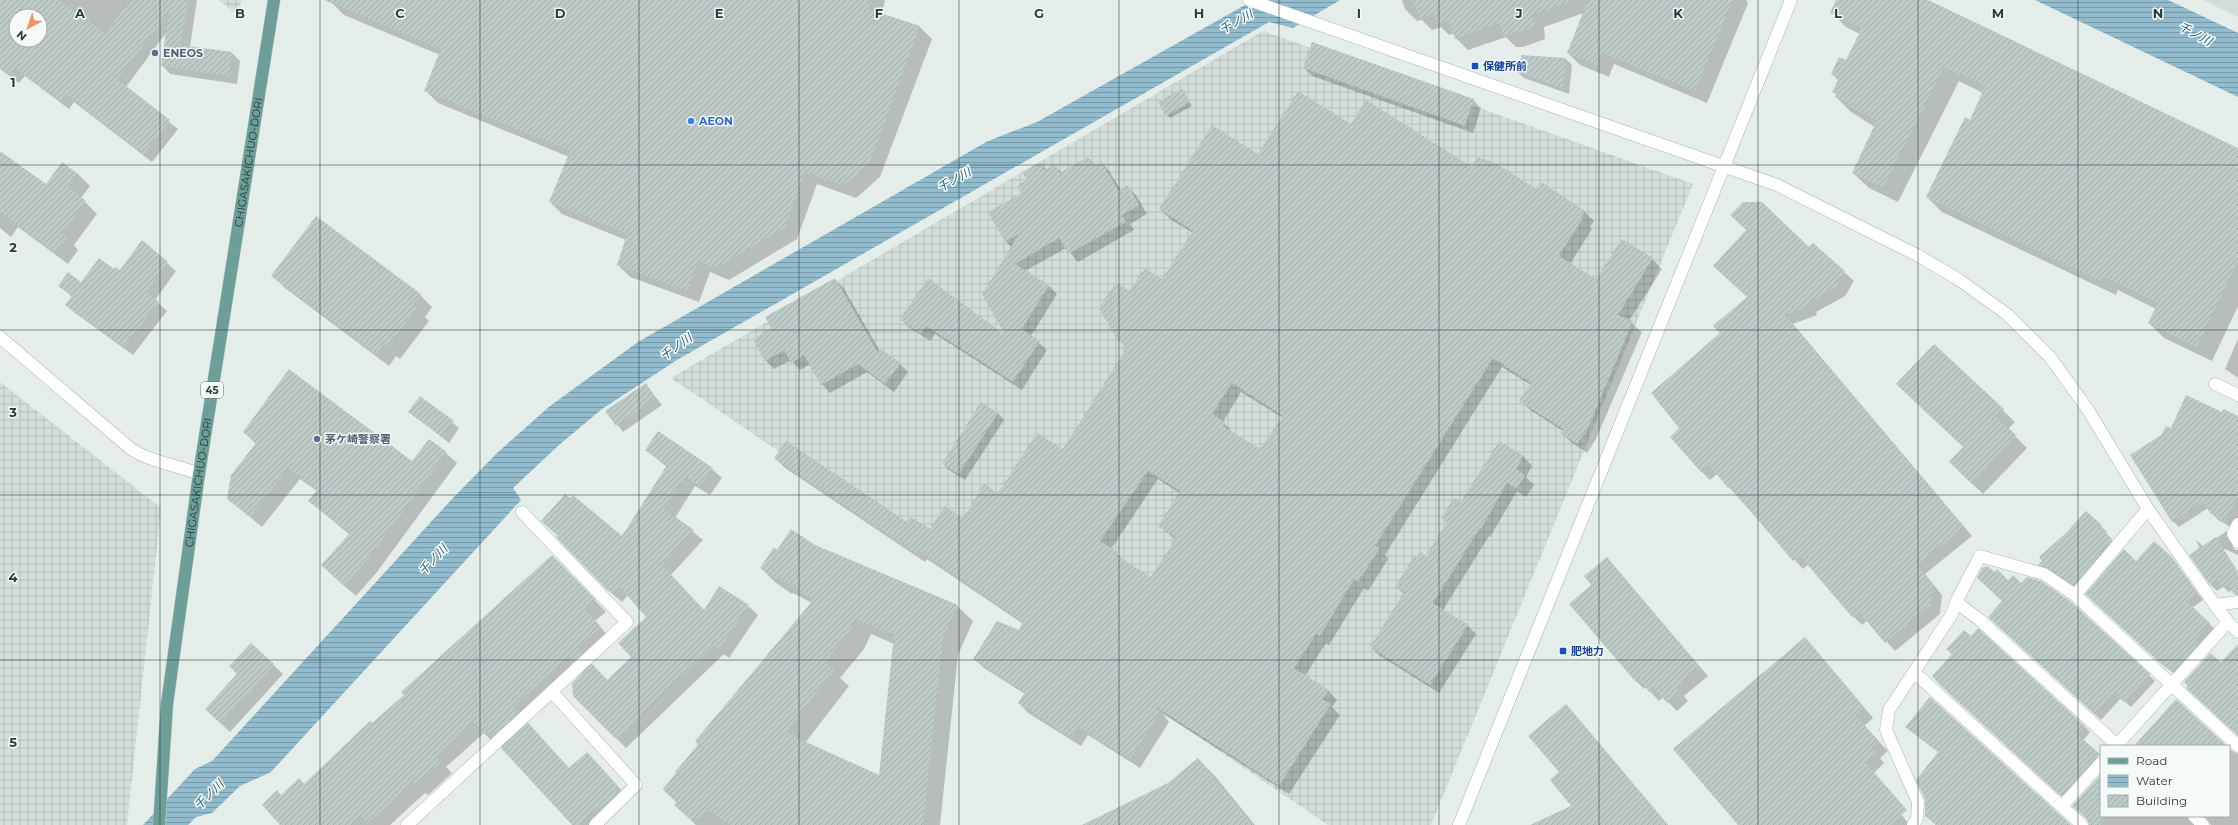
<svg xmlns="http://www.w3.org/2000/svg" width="2238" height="825" font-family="Montserrat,'Noto Sans JP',sans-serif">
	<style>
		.built { fill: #d3ddd9 }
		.industrial { fill: url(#industrial-grid) }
		.water { fill: url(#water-rules) }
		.shadow { fill: #0003; fill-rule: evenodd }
		.building { fill: url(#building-hatch); fill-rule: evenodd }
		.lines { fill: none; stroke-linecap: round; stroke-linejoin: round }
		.street-casing { stroke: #a8b5b2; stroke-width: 13 }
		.secondary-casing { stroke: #a1b5b0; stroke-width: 13 }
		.primary-casing { stroke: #c2c9c8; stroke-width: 13 }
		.street { stroke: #fff; stroke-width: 12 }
		.secondary { stroke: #fff; stroke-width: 12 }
		.primary { stroke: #6d9e98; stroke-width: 12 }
		.grid { fill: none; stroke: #253d3a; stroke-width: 1; stroke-opacity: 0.55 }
		.service-dot { fill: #5c6f8a; stroke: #f5f9f8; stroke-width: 1.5 }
		.transit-dot { fill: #1a4fb4; stroke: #f5f9f8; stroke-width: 1.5 }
		.shop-dot { fill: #3f7fe0; stroke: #f5f9f8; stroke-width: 1.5 }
		.labels { text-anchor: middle; stroke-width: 3; stroke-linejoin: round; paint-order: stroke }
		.shield { fill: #f5f9f8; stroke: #637573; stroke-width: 1 }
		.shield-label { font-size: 10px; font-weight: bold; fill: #253d3a }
		.service-label { font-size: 11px; font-weight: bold; fill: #4e5e75; stroke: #f5f9f8; text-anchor: start }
		.transit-label { font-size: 11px; font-weight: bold; fill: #164399; stroke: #f5f9f8; text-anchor: start }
		.shop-label { font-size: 11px; font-weight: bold; fill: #366cbe; stroke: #f5f9f8; text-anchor: start }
		.street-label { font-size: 11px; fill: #253d3a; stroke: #f5f9f8 }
		.water-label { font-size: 12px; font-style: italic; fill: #245d75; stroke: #f5f9f8 }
		.grid-label { font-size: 13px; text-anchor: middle; font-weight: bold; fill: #253d3a; stroke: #f5f9f8; stroke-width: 3; stroke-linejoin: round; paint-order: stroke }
	</style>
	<defs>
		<pattern id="industrial-grid" width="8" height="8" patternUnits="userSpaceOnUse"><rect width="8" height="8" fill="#d3ddd9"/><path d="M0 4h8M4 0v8" fill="none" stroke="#b5bfbb"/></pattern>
		<pattern id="water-rules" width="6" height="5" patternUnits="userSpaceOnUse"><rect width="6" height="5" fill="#92bccd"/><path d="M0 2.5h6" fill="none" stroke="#779aa7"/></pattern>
		<pattern id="building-hatch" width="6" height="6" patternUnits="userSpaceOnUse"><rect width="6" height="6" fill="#bdcac7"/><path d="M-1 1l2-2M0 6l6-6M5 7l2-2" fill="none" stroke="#a2aeac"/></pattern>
	</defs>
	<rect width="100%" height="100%" fill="#e5edea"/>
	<path class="built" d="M2203,0H2238V17Z"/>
	<path class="industrial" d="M219,0H241L239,16Z
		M1263,31L1693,184L1431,825H1328L671,378Z
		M0,382L161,508L127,825H0Z"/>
	<path class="water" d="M1254,0H1340L1293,28L1269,22L677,360L602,409L559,445L513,488L521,500L271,772L240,786L212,813L196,817L188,825H143L195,769L212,761L452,499L496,454L550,406L638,342L988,141L1037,122Z
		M2035,0H2168L2238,33V97Z"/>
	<path class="shadow" d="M0,0H197L190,47L232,53L240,61L237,84L170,74L162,65L166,33L126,87L178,129L152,162L74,102L69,109L25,76L19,83L0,69ZM16,16H40V40H16Z
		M332,0H885L882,14L919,26L932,39L880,177L856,198L817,184L797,239L729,280L710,272L699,302L630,277L618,265L626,240L562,214L550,202L569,157L438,103L426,91L440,55L344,15L332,3Z
		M1402,0H1746L1748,3L1707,103L1614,64L1609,77L1580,65L1568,53L1584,13L1544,27L1545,39L1523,47H1516L1506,37L1468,50L1456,38L1454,33L1449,35L1441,27L1432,30L1422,20L1417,21L1405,9Z
		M1837,0H1926L2238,150V306L2212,361L2164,338L2149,323L2156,309L2118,290L2116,295L1942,212L1927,197L1970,121L1983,93L1959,81L1898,202L1869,188L1853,173L1875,127L1851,112L1836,97L1839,81L1832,74L1847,61L1860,34L1846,27L1831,12Z
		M1566,59L1572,65L1569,94L1524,78L1517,72Z
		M1304,68L1473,100L1481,108L1473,133L1312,76Z
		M1182,89L1192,106L1170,118L1167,115Z
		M1351,125L1537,191L1584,211L1594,221L1590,227L1592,229L1570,264L1596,281L1652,259L1662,269L1629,321L1642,332L1596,439L1587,453L1571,442L1561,433L1563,431L1530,410L1521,401L1531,385L1502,367L1385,555L1388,559L1368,591L1364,588L1329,645L1326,643L1305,676L1328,691L1337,700L1332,707L1340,715L1289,794L1163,714L1169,722L1140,768L1088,735L1081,746L1028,713L1019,703L1025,694L984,668L974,659L1019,632L1023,624L927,559L925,562L785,468L775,458L907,524L930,531L963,519L1063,450L1127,348L1119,340L1130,292L1163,281L1193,233L1170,219L1160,209L1258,155ZM1241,392L1283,418L1260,451L1233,433L1223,422ZM1158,479L1179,493L1159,526L1176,540L1152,579L1126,562L1111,549Z
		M0,152L46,186L78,174L90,186L81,198L97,214L74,245L78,250L68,264L18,227L11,237L0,228Z
		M1088,158L1096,166L1101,162L1109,171L1121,190L1127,186L1136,195L1147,214L1130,224L1134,230L1078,262L1066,248L1025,271L1048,285L1057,294L1031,336L1047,350L1022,390L935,334L930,341L910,328L901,319L1008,338L1012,248L1006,242L989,213L1024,193L1028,180L1040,163L1047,170L1055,166L1062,173Z
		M142,241L176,271L155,300L167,311L133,355L75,313L66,305L72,297L59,285L82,284L114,270L120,271Z
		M1813,244L1854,281L1845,296L1816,312L1817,315L1793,324L1972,536L1925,574L1942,595L1940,614L1895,651L1868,620L1862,625L1853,616L1809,564L1803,569L1717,474L1710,480L1701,471L1681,429L1721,334Z
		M273,276L420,295L432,307L425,317L429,321L400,359L396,356L389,366L285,288Z
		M834,279L843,287L880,351L900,364L908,372L894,392L867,372L830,393L822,384L811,364L800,370L791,360L774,369L766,361L754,340L773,329Z
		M2238,339V378L2225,369Z
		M1935,345L2015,422L2008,429L2027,448L1983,494L1962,474L1964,447Z
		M645,384L662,405L623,432L607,411Z
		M421,398L459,428L449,443L410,412Z
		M998,413L1004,420L965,480L949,470L943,463Z
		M2223,413L2238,417V527L2236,530L2218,520L2208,508L2179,527L2173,521L2171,430Z
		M244,432L413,462L446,453L457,463L377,572L356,596L333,576L350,535L309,501L317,491L300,479L262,527L228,499L256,444Z
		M1499,442L1524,457L1532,466L1526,477L1534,485L1526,497L1517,491L1490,537L1489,536L1443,610L1467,625L1476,634L1439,693L1380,656L1371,647L1404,594L1396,587L1417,559L1426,557L1447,523L1443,518L1461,503Z
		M646,450L712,469L722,478L710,495L695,486L675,518L703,540L670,576L705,611L748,606L758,615L729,658L724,654L626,748L574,696L583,675L577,669L524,718L569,769L595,761L624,793L597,825H573L503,748L498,742L495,744L484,733L446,767L452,773L428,795L425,793L390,825H282V796L304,785L372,725L563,567L606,612L595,621L611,639L588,660L608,681L633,657L648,617L628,595L622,602L608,590L622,538L667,467Z
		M2086,512L2107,532L2105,534L2118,546L2080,590L2055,574L2046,570L2040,565Z
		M2227,531L2232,537V545L2235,550H2238V555L2218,546L2212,541Z
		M2196,540L2238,575V587L2229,592L2223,587L2217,591L2211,585L2191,555L2200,549Z
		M814,546L957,606L973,621L958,655L940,825H696L675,805L812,603L793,593L792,594L776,583L761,568L778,551ZM871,634L894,644L880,779L805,743L849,686L840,678L864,649Z
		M2171,557L2203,600L2192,608L2215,629L2179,678L2093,600L2136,562Z
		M1607,558L1708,676L1684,696L1688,701L1677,711L1663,697L1659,701L1646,687L1644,689L1635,680Z
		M2009,581L2149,675L2155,681L2131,707L2121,698L2101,720L1995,623Z
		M1805,638L1873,718L1864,726L1888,751L1880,758L1884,763L1874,773L1889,800L1910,825H1739Z
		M251,644L283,674L230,732L215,718Z
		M1947,691L2084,726L2090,732L2083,741L2101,763L2068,801Z
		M1566,706L1576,716L1668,825H1546L1572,806L1560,772Z
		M2229,749L2238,754V825H2211L2206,818L2199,820L2196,825H2089L2090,822L2074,806L2101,775V816H2229Z
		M1198,759L1215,776L1255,825H1084L1168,784Z"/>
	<path class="building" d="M0,0H59L105,33L130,0H188L181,45L232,52L229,76L161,66L169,12L117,79L170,120L144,154L65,94L60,101L16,69L11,76L0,68ZM16,16H40V40H16Z
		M324,0H870L868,9L920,26L869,165L843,186L805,172L785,227L716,268L698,261L687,291L617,265L627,234L549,202L570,151L424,91L441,49Z
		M1413,0H1568L1569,2L1532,15L1536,26L1504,37L1499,23L1455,39L1448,20L1437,24L1433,14L1419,18Z
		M1588,0H1733L1695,91L1602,53L1597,66L1567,53Z
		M1836,0H1928L2238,148V260L2197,347L2148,323L2158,303L2103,276L2100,281L1926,197L1965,117L1970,120L1985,86L1944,67L1883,188L1852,173L1877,120L1848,106L1849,104L1835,97L1836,94L1832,92L1839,78L1831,74L1839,57L1846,60L1862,28L1830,13Z
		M1312,42L1474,99L1465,126L1303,68Z
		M1522,55L1566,58L1563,88L1516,72Z
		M1182,88L1190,102L1166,116L1158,102Z
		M1298,91L1351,124L1366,100L1472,167L1478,157L1497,164L1536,189L1541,182L1585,211L1581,217L1583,218L1559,256L1596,279L1622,239L1653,258L1618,315L1633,321L1587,430L1577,444L1560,433L1563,429L1519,401L1531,383L1493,358L1375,546L1380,548L1358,582L1354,579L1320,636L1316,634L1294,668L1329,690L1322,699L1331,704L1279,786L1156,707L1160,712L1130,759L1078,727L1071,738L1018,703L1025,692L973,659L997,621L1019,630L1023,622L918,550L916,553L774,458L786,441L907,522L911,517L930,529L945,506L963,518L984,484L998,493L1037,433L1063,449L1127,347L1118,341L1099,308L1116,282L1129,291L1145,268L1162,279L1193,231L1159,209L1212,125L1258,154ZM1232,383L1283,416L1260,449L1223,426L1225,422L1212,414ZM1148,471L1180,491L1158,526L1176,538L1151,577L1116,555L1118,552L1100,541Z
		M0,151L46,184L62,162L78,174L68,187L86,201L62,233L67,237L55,253L0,212Z
		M1088,157L1094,166L1101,161L1118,190L1128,185L1139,205L1122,215L1126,222L1068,254L1059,238L1015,264L1049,285L1022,329L1040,341L1013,382L926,326L921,334L900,319L928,278L1005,335L982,294L1019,234L1005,242L988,212L1022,193L1018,185L1027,180L1022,172L1040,162L1045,170L1055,165L1060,173Z
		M1743,202H1762L1809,247L1813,243L1845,271L1836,287L1808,303L1809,306L1785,315L1964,527L1917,565L1933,585L1931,605L1885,643L1859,612L1852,617L1800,556L1793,561L1730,487L1728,488L1709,465L1701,472L1670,437L1679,428L1651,393L1720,333L1713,326L1747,297L1713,266L1746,230L1730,215Z
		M316,216L421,294L413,305L417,308L388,347L384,344L376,354L271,276Z
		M142,240L168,262L146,292L159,302L124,347L65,305L72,296L58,286L68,272L81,282L99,258L114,269L116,267L120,270Z
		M835,278L878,353L881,349L901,363L885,384L858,364L821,385L804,355L791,363L784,350L765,361L753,339L771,328L765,317Z
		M1934,344L2004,409L1997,417L2016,435L1971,483L1949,462L1963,447L1896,384Z
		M289,369L412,461L429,439L447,452L366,561L344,586L321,565L350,533L308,501L317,490L288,468L250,517L227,499L231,475L256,443L243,432Z
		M646,383L656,398L616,426L605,411Z
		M2186,395L2222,412L2224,409L2238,416V498L2224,522L2211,514L2203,502L2172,522L2130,455L2161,435L2166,426L2171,428Z
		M420,396L454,421L442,437L408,412Z
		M981,402L998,413L959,474L942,464Z
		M658,431L713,468L700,486L685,477L664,509L694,530L662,565L704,610L719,586L749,605L719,649L714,645L616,739L573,696L572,683L592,664L607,680L631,657L618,643L646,617L619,586L612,593L607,590L556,537L558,536L541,521L565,494L570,498L573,495L622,536L667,465L645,450Z
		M1499,441L1524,456L1516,469L1525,475L1517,489L1507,483L1481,529L1480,528L1433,603L1468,625L1430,685L1370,647L1404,592L1395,587L1414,556L1417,558L1420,552L1426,556L1447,522L1441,518L1454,498L1461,502Z
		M2086,511L2102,525L2100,527L2112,539L2074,585L2048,568L2038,565L2042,561L2039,557L2066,533Z
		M791,529L815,545L958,605L943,639L923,825H731L707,810L701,817L691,820L674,805L676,802L664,791L663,789L676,773L675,772L697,746V743L695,741L814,599L802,594L804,591L777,578L776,579L760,568L774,547L777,550ZM855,619L894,635L879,775L795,737L796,735L787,731L834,670L825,662L849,633Z
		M2216,537L2238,572V595H2235L2227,584L2222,587L2218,580L2210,585L2189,555Z
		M2154,541L2172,557L2198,594L2186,601L2210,623L2195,640L2199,643L2172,672L2160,663L2085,594L2124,549L2136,561Z
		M552,555L596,600L585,609L601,627L577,648L582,653L571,664L570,655L513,707L518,712L491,737L486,731L483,734L473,722L436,756L441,762L416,785L414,782L368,823L361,816L351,825H280L262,805L277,790L281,795L299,778L304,784L370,721L372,723L404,695L401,692Z
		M1607,557L1699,667L1676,687L1680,692L1667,703L1654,688L1649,692L1638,678L1635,681L1569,604L1591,585L1584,576Z
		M1987,566L1995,572L1997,569L2008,580L2013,575L2021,583L2027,577L2041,581L2070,601L2150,674L2124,702L2114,692L2095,714L1988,617L2002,601L1977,578L1982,568Z
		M1978,628L2085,726L2077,734L2101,755L2095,758L2061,796L1940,685L1932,676L1952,654L1946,649L1964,630L1971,636Z
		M1805,637L1864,707L1855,715L1878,740L1871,747L1875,752L1865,762L1907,810L1891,825H1738L1673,749Z
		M251,643L274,664L221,724L205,709L237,674L229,666Z
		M2238,644V736L2186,688L2188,686L2184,682L2210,653L2221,662Z
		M1930,697L2071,825H1936L1925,816V799L1916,780L1938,752L1905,727Z
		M2176,699L2227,746H2134Z
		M1566,704L1668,825H1530L1571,806L1550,780L1559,772L1528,736Z
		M528,723L569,768L587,752L616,784V794L578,825H572L501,748Z
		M1198,758L1253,825H1082L1168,783Z
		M2101,774V825H2089L2087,819L2072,806Z"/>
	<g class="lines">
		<g class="street-casing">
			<path id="street" d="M0,337L131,449C151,462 177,465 199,474
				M2238,524L2233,534L2238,542
				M2075,595L2238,746
				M1956,602L1980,620L2118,746
				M2215,605L2238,602
				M1915,673L2082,825
				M552,692L636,785L595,825
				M2116,746L2228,622
				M2062,806L2101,763
				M2194,816L2203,825
				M407,825L627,622L522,512
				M1913,825L1917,819L1918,802L1886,730L1889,710L1952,614L1956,602L1980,556L2044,574L2075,595L2148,509L2215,605L2228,622L2238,632"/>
		</g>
		<g class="secondary-casing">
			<path id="secondary" d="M1249,0L1777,185L1917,255L1958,279L2008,315L2050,357L2088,410L2148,509
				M2215,384L2238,395
				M1459,825L1791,0"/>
		</g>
		<g class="primary-casing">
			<g id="primary">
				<path id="s1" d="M159,825L167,704L199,474L274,0"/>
			</g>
		</g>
		<use href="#street" class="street"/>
		<use href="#secondary" class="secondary"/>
		<use href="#primary" class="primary"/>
	</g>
	<path class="grid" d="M160,0V825M320,0V825M480,0V825M639,0V825M799,0V825M959,0V825M1119,0V825M1279,0V825M1439,0V825M1599,0V825M1758,0V825M1918,0V825M2078,0V825M0,165H2238M0,330H2238M0,495H2238M0,660H2238"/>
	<g class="service-dot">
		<circle cx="155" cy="53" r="4"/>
		<circle cx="317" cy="439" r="4"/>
	</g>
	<g class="transit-dot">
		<rect x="1471" y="62" width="8" height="8" rx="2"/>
		<rect x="1559" y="647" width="8" height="8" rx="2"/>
	</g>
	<circle class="shop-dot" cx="691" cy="121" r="4"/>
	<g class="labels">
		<rect class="shield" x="201" y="382" width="22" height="16" rx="3"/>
		<g class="shield-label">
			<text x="212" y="394">45</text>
		</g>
		<g class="service-label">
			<text x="163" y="57">ENEOS</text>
			<text x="325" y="443">茅ケ崎警察署</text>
		</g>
		<g class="transit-label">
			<text x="1483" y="70">保健所前</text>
			<text x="1571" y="655">肥地力</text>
		</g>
		<g class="shop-label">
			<text x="699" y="125">AEON</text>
		</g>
		<g class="street-label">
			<text dy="4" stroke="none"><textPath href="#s1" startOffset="669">CHIGASAKICHUO-DORI</textPath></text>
			<text dy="4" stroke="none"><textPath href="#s1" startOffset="345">CHIGASAKICHUO-DORI</textPath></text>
		</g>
		<g class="water-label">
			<text transform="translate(1236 22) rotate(-29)" y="4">千ノ川</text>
			<text transform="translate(2195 34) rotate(28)" y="4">千ノ川</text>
			<text transform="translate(954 180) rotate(-29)" y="4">千ノ川</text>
			<text transform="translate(676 347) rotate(-36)" y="4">千ノ川</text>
			<text transform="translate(433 560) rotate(-47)" y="4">千ノ川</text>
			<text transform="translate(209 795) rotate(-45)" y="4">千ノ川</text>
		</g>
	</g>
	<g class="grid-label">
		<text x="80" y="18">A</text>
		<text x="240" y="18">B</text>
		<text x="400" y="18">C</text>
		<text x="560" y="18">D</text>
		<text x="719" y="18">E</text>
		<text x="879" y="18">F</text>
		<text x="1039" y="18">G</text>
		<text x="1199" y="18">H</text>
		<text x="1359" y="18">I</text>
		<text x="1519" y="18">J</text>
		<text x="1678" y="18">K</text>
		<text x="1838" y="18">L</text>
		<text x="1998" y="18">M</text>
		<text x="2158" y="18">N</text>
		<text x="13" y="87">1</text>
		<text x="13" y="252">2</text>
		<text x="13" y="417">3</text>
		<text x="13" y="582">4</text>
		<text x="13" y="747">5</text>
	</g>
	<rect x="2100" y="745" width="130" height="72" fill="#f5f9f8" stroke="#a2aeac"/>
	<rect x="2108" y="758" width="20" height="6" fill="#6d9e98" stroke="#a2aeac"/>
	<text x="2136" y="765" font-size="12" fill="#253d3a">Road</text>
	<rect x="2108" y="775" width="20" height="12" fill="url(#water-rules)" stroke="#a2aeac"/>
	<text x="2136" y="785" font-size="12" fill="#253d3a">Water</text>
	<rect x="2108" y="795" width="20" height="12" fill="url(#building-hatch)" stroke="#a2aeac"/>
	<text x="2136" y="805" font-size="12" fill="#253d3a">Building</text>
	<g transform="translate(28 28) rotate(220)"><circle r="19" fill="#f5f9f8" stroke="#a2aeac"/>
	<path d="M0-3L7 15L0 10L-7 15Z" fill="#e79869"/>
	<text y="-6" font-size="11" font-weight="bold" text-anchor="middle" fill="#253d3a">N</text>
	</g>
</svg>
